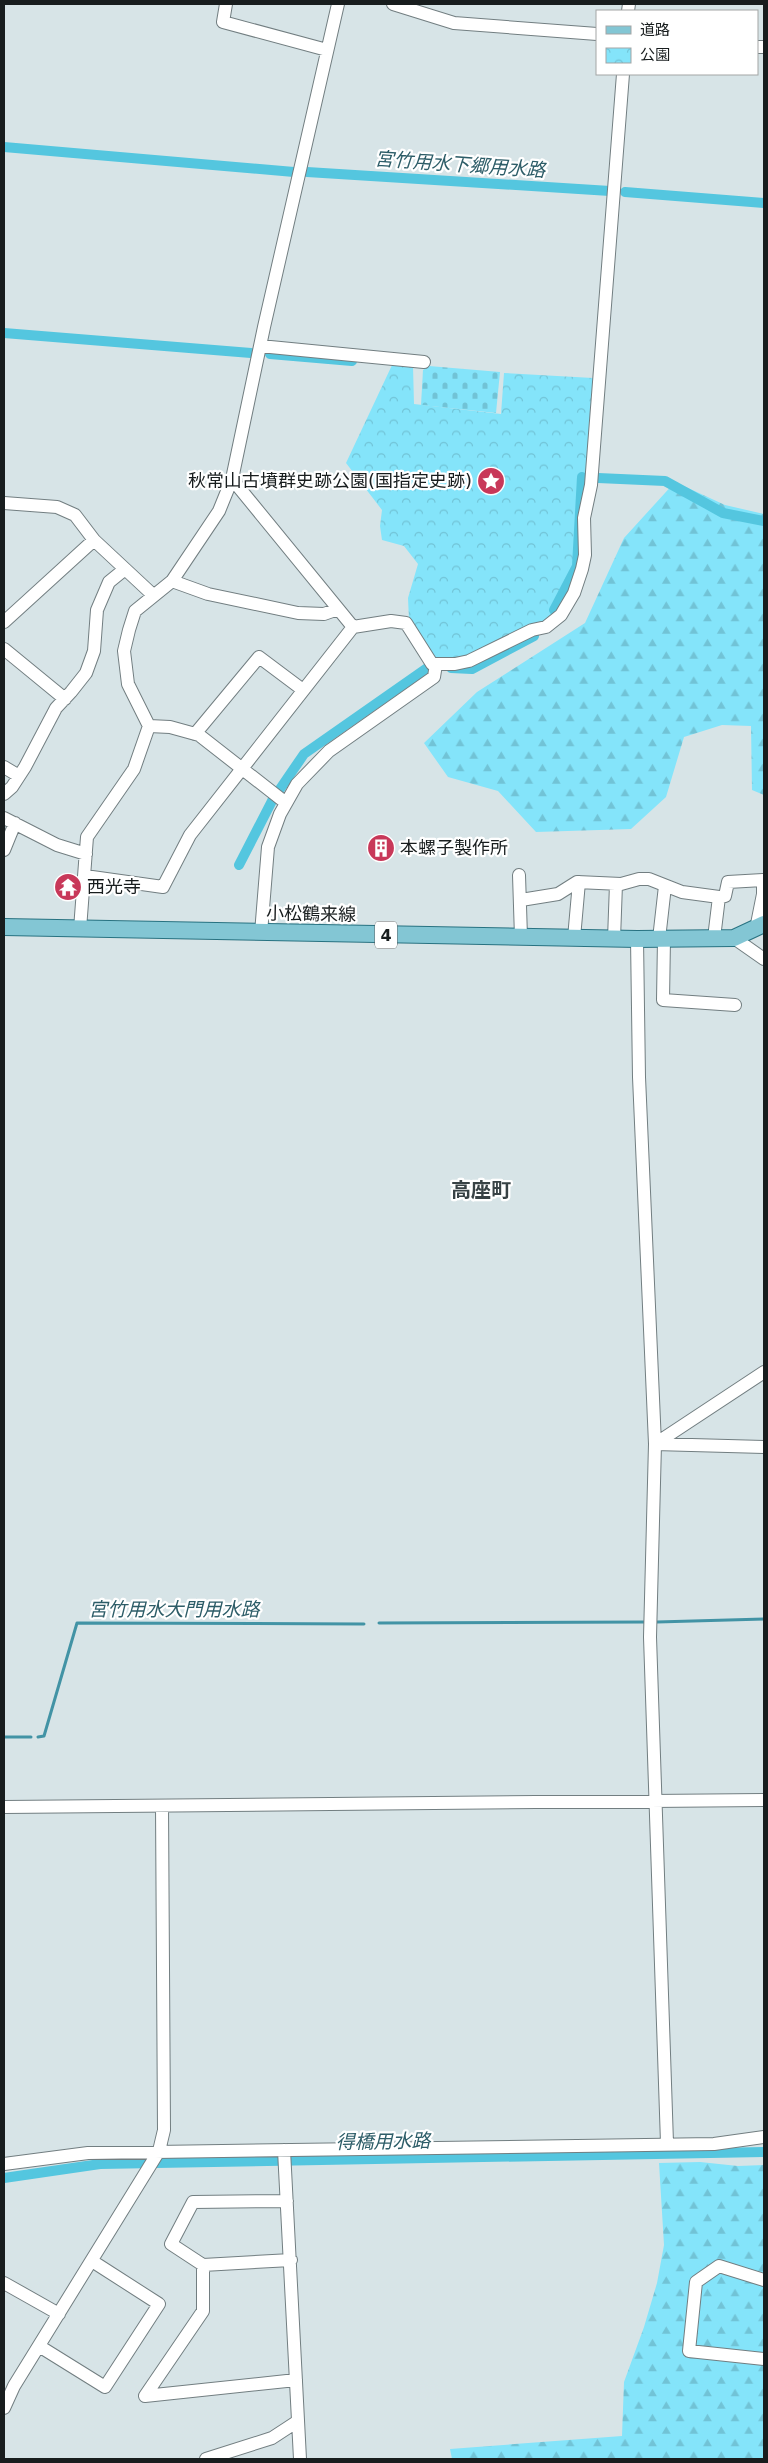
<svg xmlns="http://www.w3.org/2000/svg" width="768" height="2463" font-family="'DejaVu Sans','Noto Sans JP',sans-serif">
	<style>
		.forest { fill: url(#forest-firs) }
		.cemetery { fill: url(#cemetery-stones) }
		.park { fill: url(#park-crowns) }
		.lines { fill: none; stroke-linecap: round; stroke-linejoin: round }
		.stream { stroke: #4293a5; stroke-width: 3 }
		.canal { stroke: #54c6df; stroke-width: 10 }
		.minor-casing { stroke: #727e81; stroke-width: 14 }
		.major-casing { stroke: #287281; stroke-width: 18 }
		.minor { stroke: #fff; stroke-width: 12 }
		.major { stroke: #83c6d4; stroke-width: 16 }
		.labels { text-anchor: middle; stroke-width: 4.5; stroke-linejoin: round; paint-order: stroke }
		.shield { fill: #fff; stroke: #5d6162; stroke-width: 1 }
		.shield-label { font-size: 16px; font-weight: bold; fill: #181d1e }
		.poi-label { font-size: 18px; fill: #181d1e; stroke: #fff; text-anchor: start }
		.street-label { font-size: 18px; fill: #181d1e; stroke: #fff }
		.water-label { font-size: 19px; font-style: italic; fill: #2d5d68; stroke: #fff }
		.quarter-label { font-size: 20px; font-weight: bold; fill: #384245; stroke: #fff }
	</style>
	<defs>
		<pattern id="forest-firs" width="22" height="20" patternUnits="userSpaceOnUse" patternTransform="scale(1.25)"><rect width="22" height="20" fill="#84e4fa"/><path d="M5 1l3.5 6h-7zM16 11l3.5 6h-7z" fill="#71c3d6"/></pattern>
		<pattern id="cemetery-stones" width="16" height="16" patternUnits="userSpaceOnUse" patternTransform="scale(1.25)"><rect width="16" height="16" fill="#84e4fa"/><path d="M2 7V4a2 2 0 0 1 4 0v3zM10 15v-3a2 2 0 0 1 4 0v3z" fill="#71c3d6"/></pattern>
		<pattern id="park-crowns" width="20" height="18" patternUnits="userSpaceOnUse" patternTransform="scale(1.25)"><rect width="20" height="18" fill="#84e4fa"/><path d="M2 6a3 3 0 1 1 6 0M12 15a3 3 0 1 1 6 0" fill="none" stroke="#71c3d6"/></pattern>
	</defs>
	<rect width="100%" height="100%" fill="#d7e4e7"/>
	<path class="forest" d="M675,482L725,505L764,514V795L752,790L751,726L722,725L684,737L666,797L631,829L536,832L498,791L448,777L424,743L477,692L585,623L624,538Z
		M700,2162L738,2166L764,2165V2459H452L450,2449L622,2436L624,2382L644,2327L657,2283L664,2245L659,2163Z"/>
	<path class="cemetery" d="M429,366L500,372L496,413L421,405L423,370Z"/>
	<path class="park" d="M393,363L413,366L414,404L501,414L504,373L593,378L586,496L576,541L574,576L566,597L556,611L544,621L473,658L435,659L409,620L408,598L418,564L404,546L382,540L380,526L382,510L346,463Z"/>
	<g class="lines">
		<path class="stream" d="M657,1622L764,1619
			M379,1623L645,1622
			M4,1737H31
			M38,1737L44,1736L77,1623L364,1624"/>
		<path class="canal" d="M4,147L294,172
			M307,172L610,191
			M625,192L764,203
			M4,333L251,353
			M270,354L352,361
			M598,478L665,481L723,513L764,521
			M554,610L577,566L582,477
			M451,668L472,669L534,636
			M280,789L304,754L427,668
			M239,865L273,799
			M4,2178L100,2164L764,2152"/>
		<g class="minor-casing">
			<path id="minor" d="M226,4L223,22L327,50
				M393,4L454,23L597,34
				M628,11L629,4
				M757,47H764
				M260,346L424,362
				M232,479L353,627
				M4,503L57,507L75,515L94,540L153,595
				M172,581L208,594L298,613L324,614L338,609
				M4,622L94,540
				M4,649L65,699
				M149,726L170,727L199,735L286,803
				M195,734L259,657L303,690
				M4,767L19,776
				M4,794L12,787L25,767L56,708L71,692L86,673L94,651L97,610L109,582L125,569
				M4,818L57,845L86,854
				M4,850L15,823
				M519,875L521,937
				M85,876L163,887L190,835L353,627L391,621L406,623L432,664H455L469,661L532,630L546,627L561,615L574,593L582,569L585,555L584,518L591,485L623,74
				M521,900L558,894L577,882L621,884L639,879H649L682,892L719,897L725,896L728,882L763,880V894L756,929
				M80,929L87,837L134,769L149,726L128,684L124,651L129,630L135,611L172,581L219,511L232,479L264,327L338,4
				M261,933L268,847L280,814L297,784L329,751L434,677L436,664
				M574,938L579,882
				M714,938L719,897
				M734,938L764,959
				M614,939L616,884
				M637,939L639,1077L655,1444L650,1637L667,2143
				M659,939L665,886
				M664,939L663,1000L735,1005
				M655,1444L764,1372
				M655,1444L764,1447
				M4,1807L764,1800
				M284,2150L300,2459
				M4,2164L88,2153L714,2144L764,2137
				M203,2265L291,2260
				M764,2280L719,2266L696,2282L689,2351L764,2359
				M4,2283L59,2314
				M39,2346L105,2387L159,2304L92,2261
				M145,2396L203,2311V2265L171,2244L193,2202L287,2201
				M145,2396L296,2380
				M4,2408L14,2386L159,2151L164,2130L162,1806
				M206,2459L272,2438L298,2421"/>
		</g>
		<g class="major-casing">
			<path id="major" d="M4,927L637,939L734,938L764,924"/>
		</g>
		<use href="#minor" class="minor"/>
		<use href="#major" class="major"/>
	</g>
	<defs>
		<g id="sight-disc" transform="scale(1.4375)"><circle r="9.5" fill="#c83859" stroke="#fff"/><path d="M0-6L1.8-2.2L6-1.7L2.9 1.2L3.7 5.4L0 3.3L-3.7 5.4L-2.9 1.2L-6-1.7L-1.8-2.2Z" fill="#fff"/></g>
		<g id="building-disc" transform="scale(1.4375)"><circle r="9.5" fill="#c83859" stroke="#fff"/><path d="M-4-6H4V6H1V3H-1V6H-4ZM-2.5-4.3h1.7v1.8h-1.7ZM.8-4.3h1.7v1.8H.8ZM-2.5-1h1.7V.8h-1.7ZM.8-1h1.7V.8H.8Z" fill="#fff"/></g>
		<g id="temple-disc" transform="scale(1.4375)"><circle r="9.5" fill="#c83859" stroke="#fff"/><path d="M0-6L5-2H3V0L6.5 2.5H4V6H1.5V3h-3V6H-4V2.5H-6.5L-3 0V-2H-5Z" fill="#fff"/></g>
	</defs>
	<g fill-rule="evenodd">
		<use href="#sight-disc" x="491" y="481"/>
		<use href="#building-disc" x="381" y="848"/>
		<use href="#temple-disc" x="68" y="887"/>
	</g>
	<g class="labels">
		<rect class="shield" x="375" y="921.5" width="22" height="27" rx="4"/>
		<g class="shield-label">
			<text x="386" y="941">4</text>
		</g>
		<g class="poi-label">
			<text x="472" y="487" text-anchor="end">秋常山古墳群史跡公園(国指定史跡)</text>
			<text x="400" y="854">本螺子製作所</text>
			<text x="87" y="893">西光寺</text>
		</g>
		<g class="street-label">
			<text transform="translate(311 914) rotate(1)" y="6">小松鶴来線</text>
		</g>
		<g class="water-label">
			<text transform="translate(460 164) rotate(4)" y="7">宮竹用水下郷用水路</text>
			<text x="174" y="1616">宮竹用水大門用水路</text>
			<text transform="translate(383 2141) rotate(-1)" y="7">得橋用水路</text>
		</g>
		<g class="quarter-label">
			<text x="481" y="1197">高座町</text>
		</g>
	</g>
	<rect width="768" height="2463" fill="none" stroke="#181d1e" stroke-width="10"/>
	<rect x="596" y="10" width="162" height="65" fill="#ffffff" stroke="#a3a5a5"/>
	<rect x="606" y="26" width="25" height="8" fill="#83c6d4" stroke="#a3a5a5"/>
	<text x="640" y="35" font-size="15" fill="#181d1e">道路</text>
	<rect x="606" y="48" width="25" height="15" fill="url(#park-crowns)" stroke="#a3a5a5"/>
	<text x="640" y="60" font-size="15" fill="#181d1e">公園</text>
</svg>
